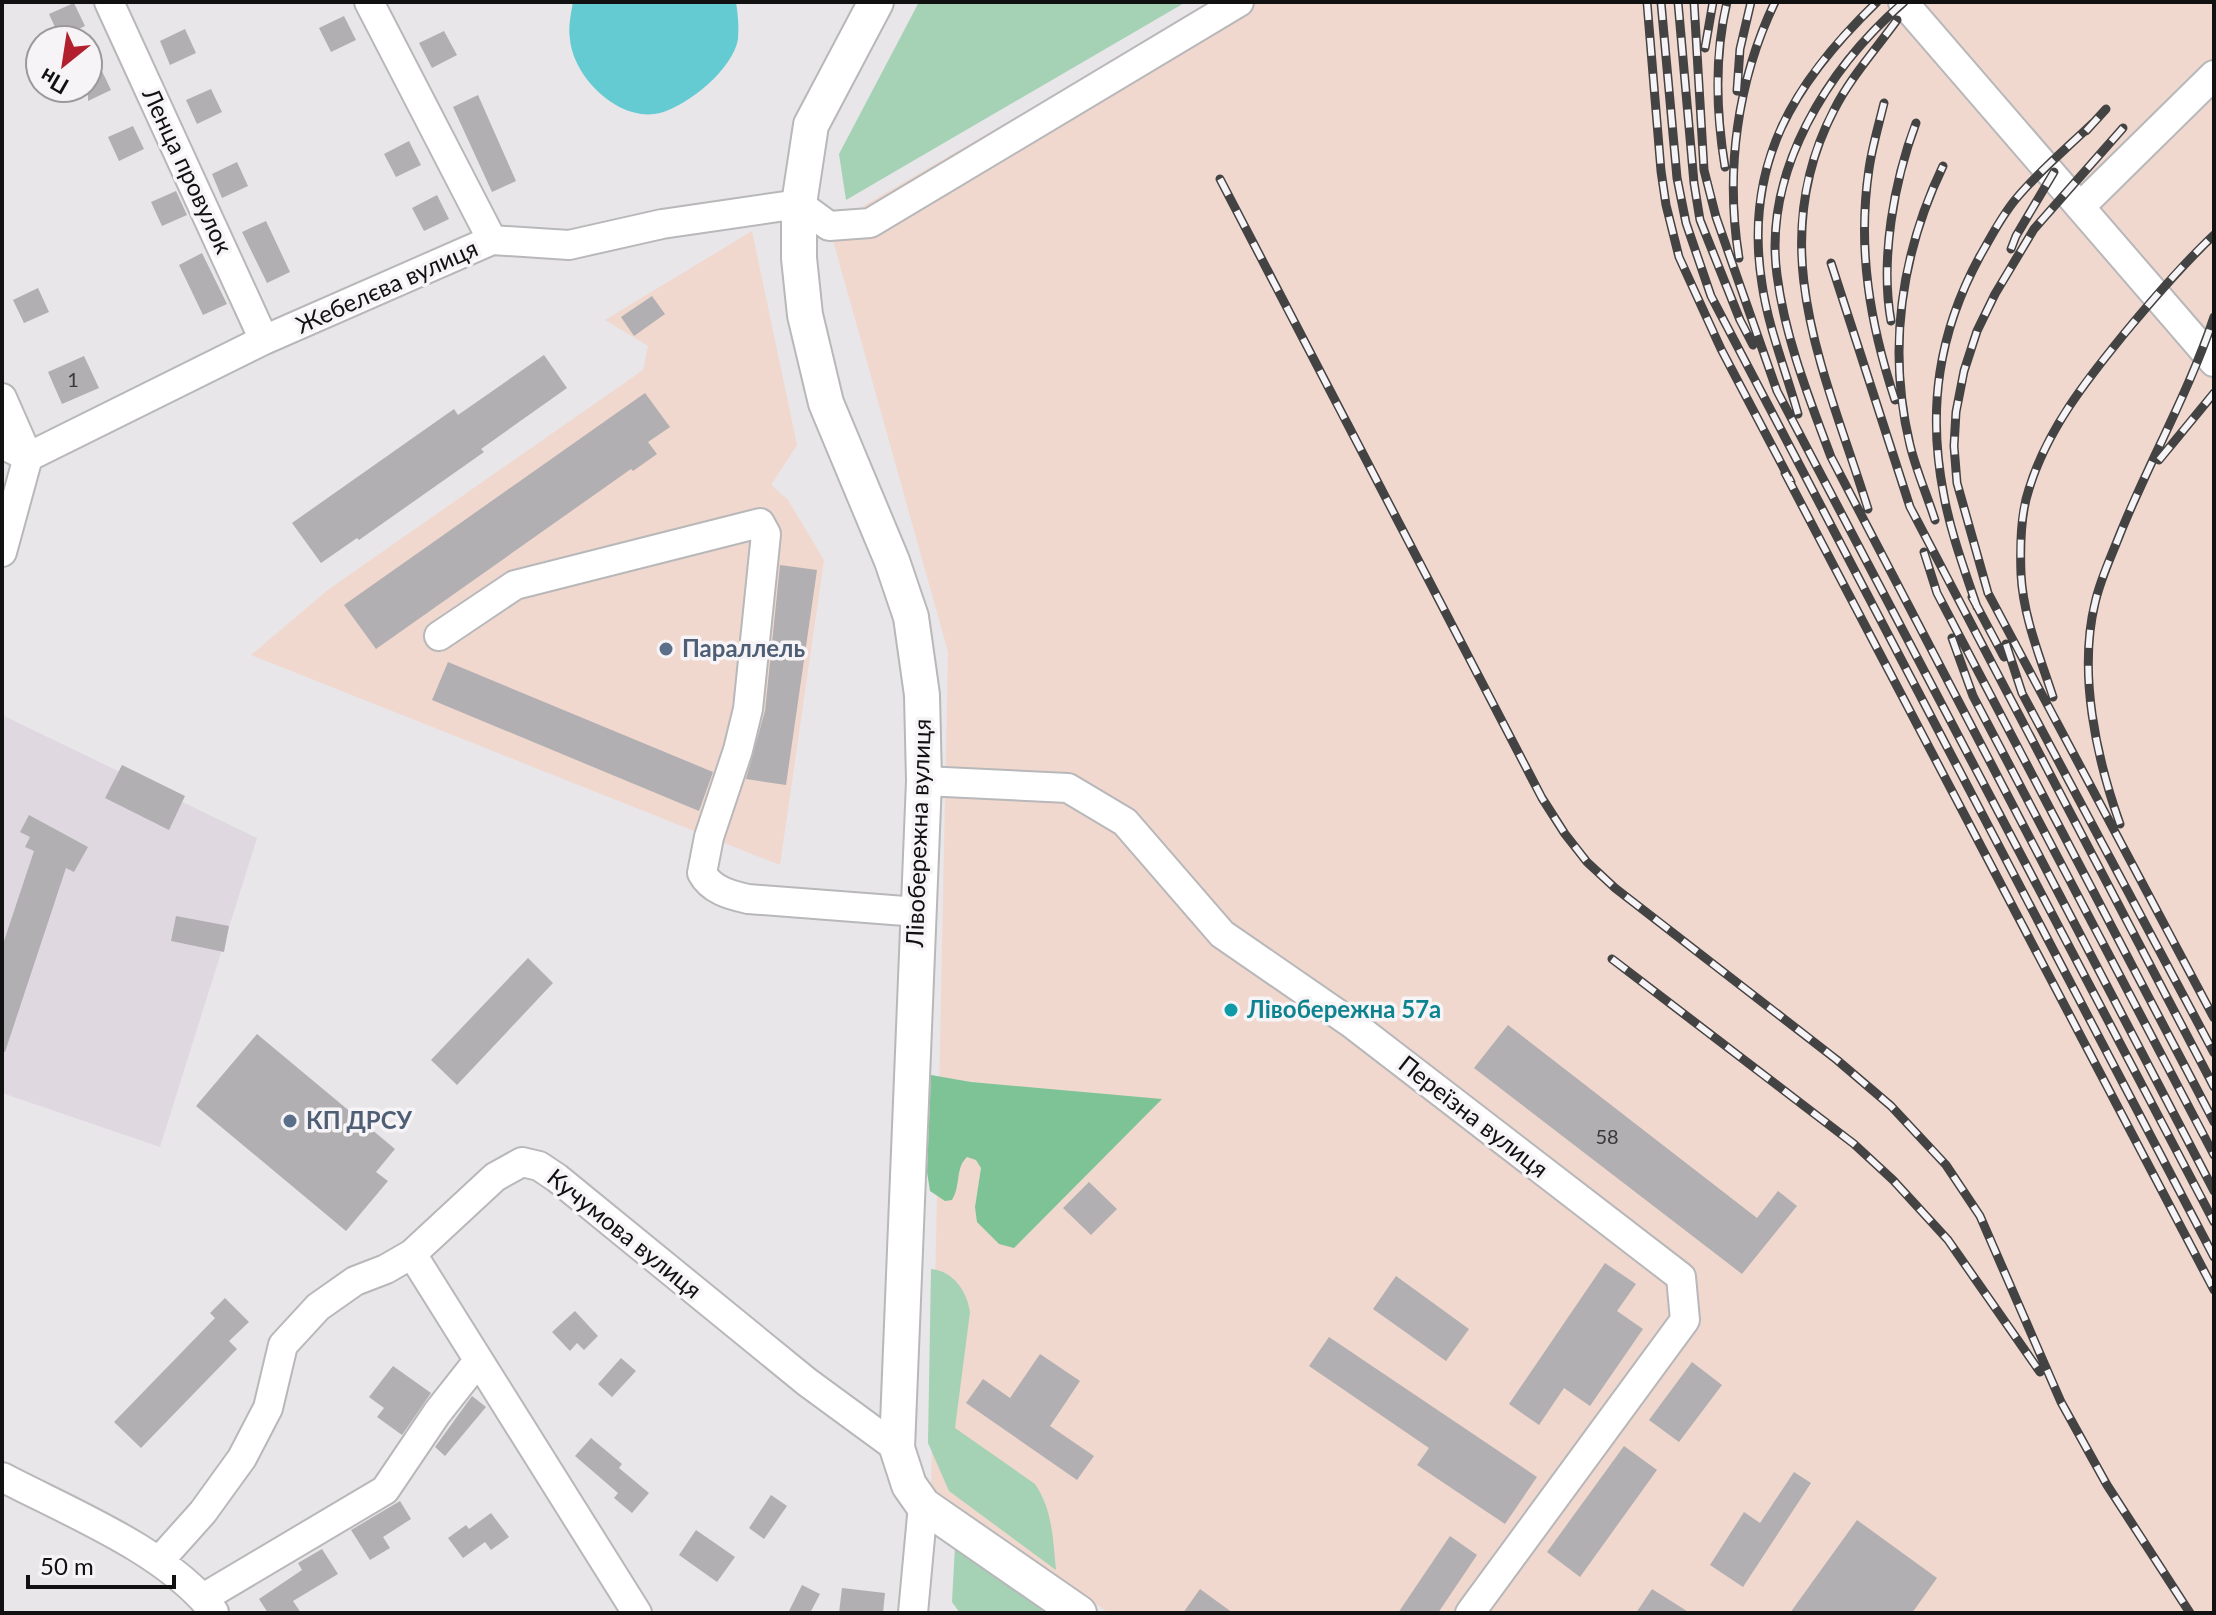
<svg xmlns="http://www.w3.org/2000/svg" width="2216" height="1615" font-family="Lato,sans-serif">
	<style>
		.built { fill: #dfd8e1 }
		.industrial { fill: #f0d8ce }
		.green { fill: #a5d1b4 }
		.forest { fill: #7dc396 }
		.water { fill: #64cbd2 }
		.building { fill: #b1afb1 }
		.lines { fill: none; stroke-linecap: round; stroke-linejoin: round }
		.minor-casing { stroke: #b8b7b9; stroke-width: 32 }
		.major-casing { stroke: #b8b7b9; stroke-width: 38 }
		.minor { stroke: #fff; stroke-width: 28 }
		.major { stroke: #fff; stroke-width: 34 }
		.rail-casing { stroke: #444344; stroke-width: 9 }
		.rail { stroke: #f6f4f6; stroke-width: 6; stroke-dasharray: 18; stroke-linecap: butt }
		.service-dot { fill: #5c6f8a; stroke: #f6f4f6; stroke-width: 3 }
		.culture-dot { fill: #0f9aa8; stroke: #f6f4f6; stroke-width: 3 }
		.labels { text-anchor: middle; stroke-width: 7; stroke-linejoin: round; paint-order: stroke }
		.number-label { font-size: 20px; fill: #3a383a }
		.street-label { font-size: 24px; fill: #121112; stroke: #f6f4f6 }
		.service-label { font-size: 24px; font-weight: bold; fill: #4e5e75; stroke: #f6f4f6; text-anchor: start }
		.culture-label { font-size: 24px; font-weight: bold; fill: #0d838f; stroke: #f6f4f6; text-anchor: start }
	</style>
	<rect width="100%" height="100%" fill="#e8e6e9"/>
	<path class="built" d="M2,715L257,838L160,1147L2,1093Z"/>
	<path class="industrial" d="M1213,2H2214V1613H1109L931,1490L948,652L829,226Z
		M752,231L797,445L771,485L788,500L824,560L780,865L251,655L329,589L643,370L648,346L605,320Z"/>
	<path class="green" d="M919,2H1186L846,200L839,154Z
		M931,1269C953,1271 967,1291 970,1312L955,1428L1035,1484C1053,1510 1053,1541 1056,1570L949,1491L928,1443Z
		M955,1546L1055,1613H960L952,1602Z"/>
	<path class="forest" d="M931,1075L971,1082L1162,1099L1014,1248L999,1244L977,1222L975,1207L981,1168L976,1160L967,1157C955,1168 961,1186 952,1200L945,1201L930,1191L927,1172Z"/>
	<path class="water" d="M573,2H736C738,14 739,27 738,39C733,69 689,105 660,113C619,123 573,77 570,39C568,27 571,13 573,2Z"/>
	<path class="building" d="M74,3L85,26L60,38L49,14Z
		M344,16L356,40L331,52L319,28Z
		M185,29L196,53L170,65L160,41Z
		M444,31L457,55L432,68L419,43Z
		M100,67L111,90L88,101V72Z
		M211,89L222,112L197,124L186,100Z
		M478,95L516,181L492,192L453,107Z
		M133,126L144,149L119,161L108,137Z
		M409,141L421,165L396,177L384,154Z
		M237,162L248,186L222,198L212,174Z
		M176,191L187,215L162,226L151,202Z
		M437,195L449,219L424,231L412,208Z
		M266,221L290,272L267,283L242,232Z
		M202,253L227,304L203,315L179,265Z
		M38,288L49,312L24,323L13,300Z
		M652,296L665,314L634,336L621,317Z
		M544,355L567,388L481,449L484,452L359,540L357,538L321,563L292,523L454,409L458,415Z
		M84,356L99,388L62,404L48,372Z
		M645,393L670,427L648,442L657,454L633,471L631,469L376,649L344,605Z
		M780,565L817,570L786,785L746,779L765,711Z
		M448,662L713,772L699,811L432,700Z
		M122,765L185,796L169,830L105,798Z
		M29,815L88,847L74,872L66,868L5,1052H2V947L34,851L25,847L30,837L20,832Z
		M176,916L229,926L224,952L171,941Z
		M528,958L553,983L457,1085L431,1060Z
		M1508,1025L1757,1218L1778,1191L1797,1206L1742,1274L1474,1068Z
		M257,1034L395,1149L376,1172L388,1181L346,1231L196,1106Z
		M1089,1182L1117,1209L1091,1235L1063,1208Z
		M1605,1263L1636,1284L1617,1311L1643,1329L1590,1406L1564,1388L1539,1425L1509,1404Z
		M1396,1276L1469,1329L1446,1361L1373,1309Z
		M225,1298L249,1322L229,1341L237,1349L141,1448L114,1422L215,1318L210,1313Z
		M575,1311L598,1336L584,1350L577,1343L570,1351L552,1332Z
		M1329,1337L1537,1477L1505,1524L1417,1465L1429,1448L1309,1366Z
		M1040,1354L1080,1381L1050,1426L1094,1456L1077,1480L966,1403L983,1379L1010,1398Z
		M621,1358L636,1371L612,1397L598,1384Z
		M1692,1362L1722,1385L1679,1442L1649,1420Z
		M393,1366L431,1393L402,1435L377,1417L384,1408L369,1397Z
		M472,1396L486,1407L445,1456L435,1447Z
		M591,1438L622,1464L619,1468L649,1493L632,1513L614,1498L618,1493L575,1456Z
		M1624,1446L1657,1470L1580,1577L1547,1552Z
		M1794,1472L1811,1483L1743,1587L1710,1565L1744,1512L1760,1523Z
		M771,1495L787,1506L764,1539L749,1528Z
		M400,1501L411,1519L383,1537L390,1548L370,1560L351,1530Z
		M491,1513L509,1537L491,1550L485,1542L463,1558L448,1538L466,1525L469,1529Z
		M1857,1520L1937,1578L1912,1613H1790Z
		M696,1530L735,1557L717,1582L679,1555Z
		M1450,1536L1477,1555L1438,1613H1398Z
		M322,1549L338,1574L293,1601L301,1613H268L259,1599L302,1570L298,1563Z
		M802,1585L820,1594L810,1613H788Z
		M842,1588L885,1593L883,1613H839Z
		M1200,1589L1233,1613H1183Z
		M1652,1589L1690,1613H1636Z"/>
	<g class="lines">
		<g class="minor-casing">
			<path id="minor" d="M109,2L264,340
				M369,2L492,240
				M1903,2L2214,362
				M2080,207L2214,75
				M2,398L28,457L2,552
				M2,444L28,457L264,340L492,240L569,245L662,224L799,204L829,226L870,223L1239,2
				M439,636L515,585L760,523L766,534L748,709L738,750L709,837L702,873C711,890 730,895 748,899L918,912
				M924,781L1068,788L1125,822L1222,934L1351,1023L1681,1277L1685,1320L1470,1613
				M2,1477C71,1513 167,1551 214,1612
				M160,1560L203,1512L242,1458L268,1408L283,1345L318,1307L355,1281L386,1269L412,1254
				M203,1598L385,1490L437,1413L478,1361
				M637,1613L412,1254L495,1177L522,1162L539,1166L557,1178L807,1382L897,1448
				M913,1613L923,1505"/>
		</g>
		<g class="major-casing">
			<path id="major" d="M876,2L811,125L799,204V258L805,315L826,403L892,561L911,617L922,695L924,781L897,1448L909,1485L923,1505L1079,1613"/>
		</g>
		<use href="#minor" class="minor"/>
		<use href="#major" class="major"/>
		<g class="rail-casing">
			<path id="rail" d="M1647,2L1661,171L1666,205L1679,257L1721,349L1791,482
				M1661,2L1677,178L1686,223L1711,296L2214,1257
				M1678,2L1694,183L1700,220L1740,320L1753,345
				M1694,2L1704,170L1716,217L1777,391L2214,1222
				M1904,2C1828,68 1763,171 1777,275C1785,338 1809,398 1831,457L2214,1191
				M1705,48L1713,2
				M1737,91L1740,49L1751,2
				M1884,103C1879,124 1872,147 1869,169C1857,249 1870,324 1895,400
				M2123,128L2034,229L1995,294L1977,331L1964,371L1956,412L1954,446L1957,483L1988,593L2214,1018
				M2086,131L2106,109
				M1725,167C1716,112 1714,57 1727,2
				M1220,179L1542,798L1565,834L1587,862L1615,888L1837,1060L1891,1106L1946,1165L1980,1216L2061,1402L2107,1485L2190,1613
				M2011,249L2016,236L2054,172
				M1739,258C1725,172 1737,81 1775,2
				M1831,263L1910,507L2214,1087
				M1891,321C1880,259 1894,181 1916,123
				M1798,414C1786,371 1768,327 1762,284C1743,164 1794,82 1877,2
				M2159,460L2214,393
				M1785,473L2214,1290
				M1868,509C1826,374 1762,248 1834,110C1850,78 1876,49 1897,20
				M1935,520C1927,495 1916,470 1910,445C1887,349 1901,254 1943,166
				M1924,552L1937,593L2214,1122
				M1972,597L2004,657
				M1977,607C1965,571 1951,534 1944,496C1927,410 1938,333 1980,256C1991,237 2001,217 2015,200C2038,172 2067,148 2093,123
				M1952,638L1973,696L2214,1155
				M2006,644L2022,693L2214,1053
				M2053,697C2040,657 2023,616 2021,574C2020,547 2020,515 2029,489C2047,430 2085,382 2124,334C2153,299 2181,266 2214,235
				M2120,824C2096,757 2078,673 2095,603C2100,580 2111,557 2120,534C2149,462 2189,392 2214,317
				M1612,959L1854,1144L1893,1180L1948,1240L2040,1372"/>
		</g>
		<use href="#rail" class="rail"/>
	</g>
	<g class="service-dot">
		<circle cx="666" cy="649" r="8"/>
		<circle cx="290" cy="1121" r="8"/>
	</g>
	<circle class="culture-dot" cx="1231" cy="1010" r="8"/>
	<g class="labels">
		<g class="number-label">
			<text x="73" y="387">1</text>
			<text x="1607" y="1144">58</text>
		</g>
		<g class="street-label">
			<text transform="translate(187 171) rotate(65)" y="8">Ленца провулок</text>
			<text transform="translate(387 287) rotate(-24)" y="8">Жебелєва вулиця</text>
			<text transform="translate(919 833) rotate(-88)" y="8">Лівобережна вулиця</text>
			<text transform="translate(1473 1117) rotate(38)" y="8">Переїзна вулиця</text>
			<text transform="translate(624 1234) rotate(39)" y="8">Кучумова вулиця</text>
		</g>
		<g class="service-label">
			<text x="682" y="657">Параллель</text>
			<text x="306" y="1129">КП ДРСУ</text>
		</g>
		<g class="culture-label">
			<text x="1247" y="1018">Лівобережна 57а</text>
		</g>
	</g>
	<rect width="2216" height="1615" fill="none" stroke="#121112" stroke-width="8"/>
	<g transform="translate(64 64) rotate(210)"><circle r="38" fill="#f6f4f6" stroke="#9b999b" stroke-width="2"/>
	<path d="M0-6L14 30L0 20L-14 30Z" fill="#b2202d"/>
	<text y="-12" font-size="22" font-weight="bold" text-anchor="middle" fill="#121112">Пн</text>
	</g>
	<path d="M28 1575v12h146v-12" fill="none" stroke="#121112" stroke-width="4"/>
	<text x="40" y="1575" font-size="24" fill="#121112" stroke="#f6f4f6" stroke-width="6" paint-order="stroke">50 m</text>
</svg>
